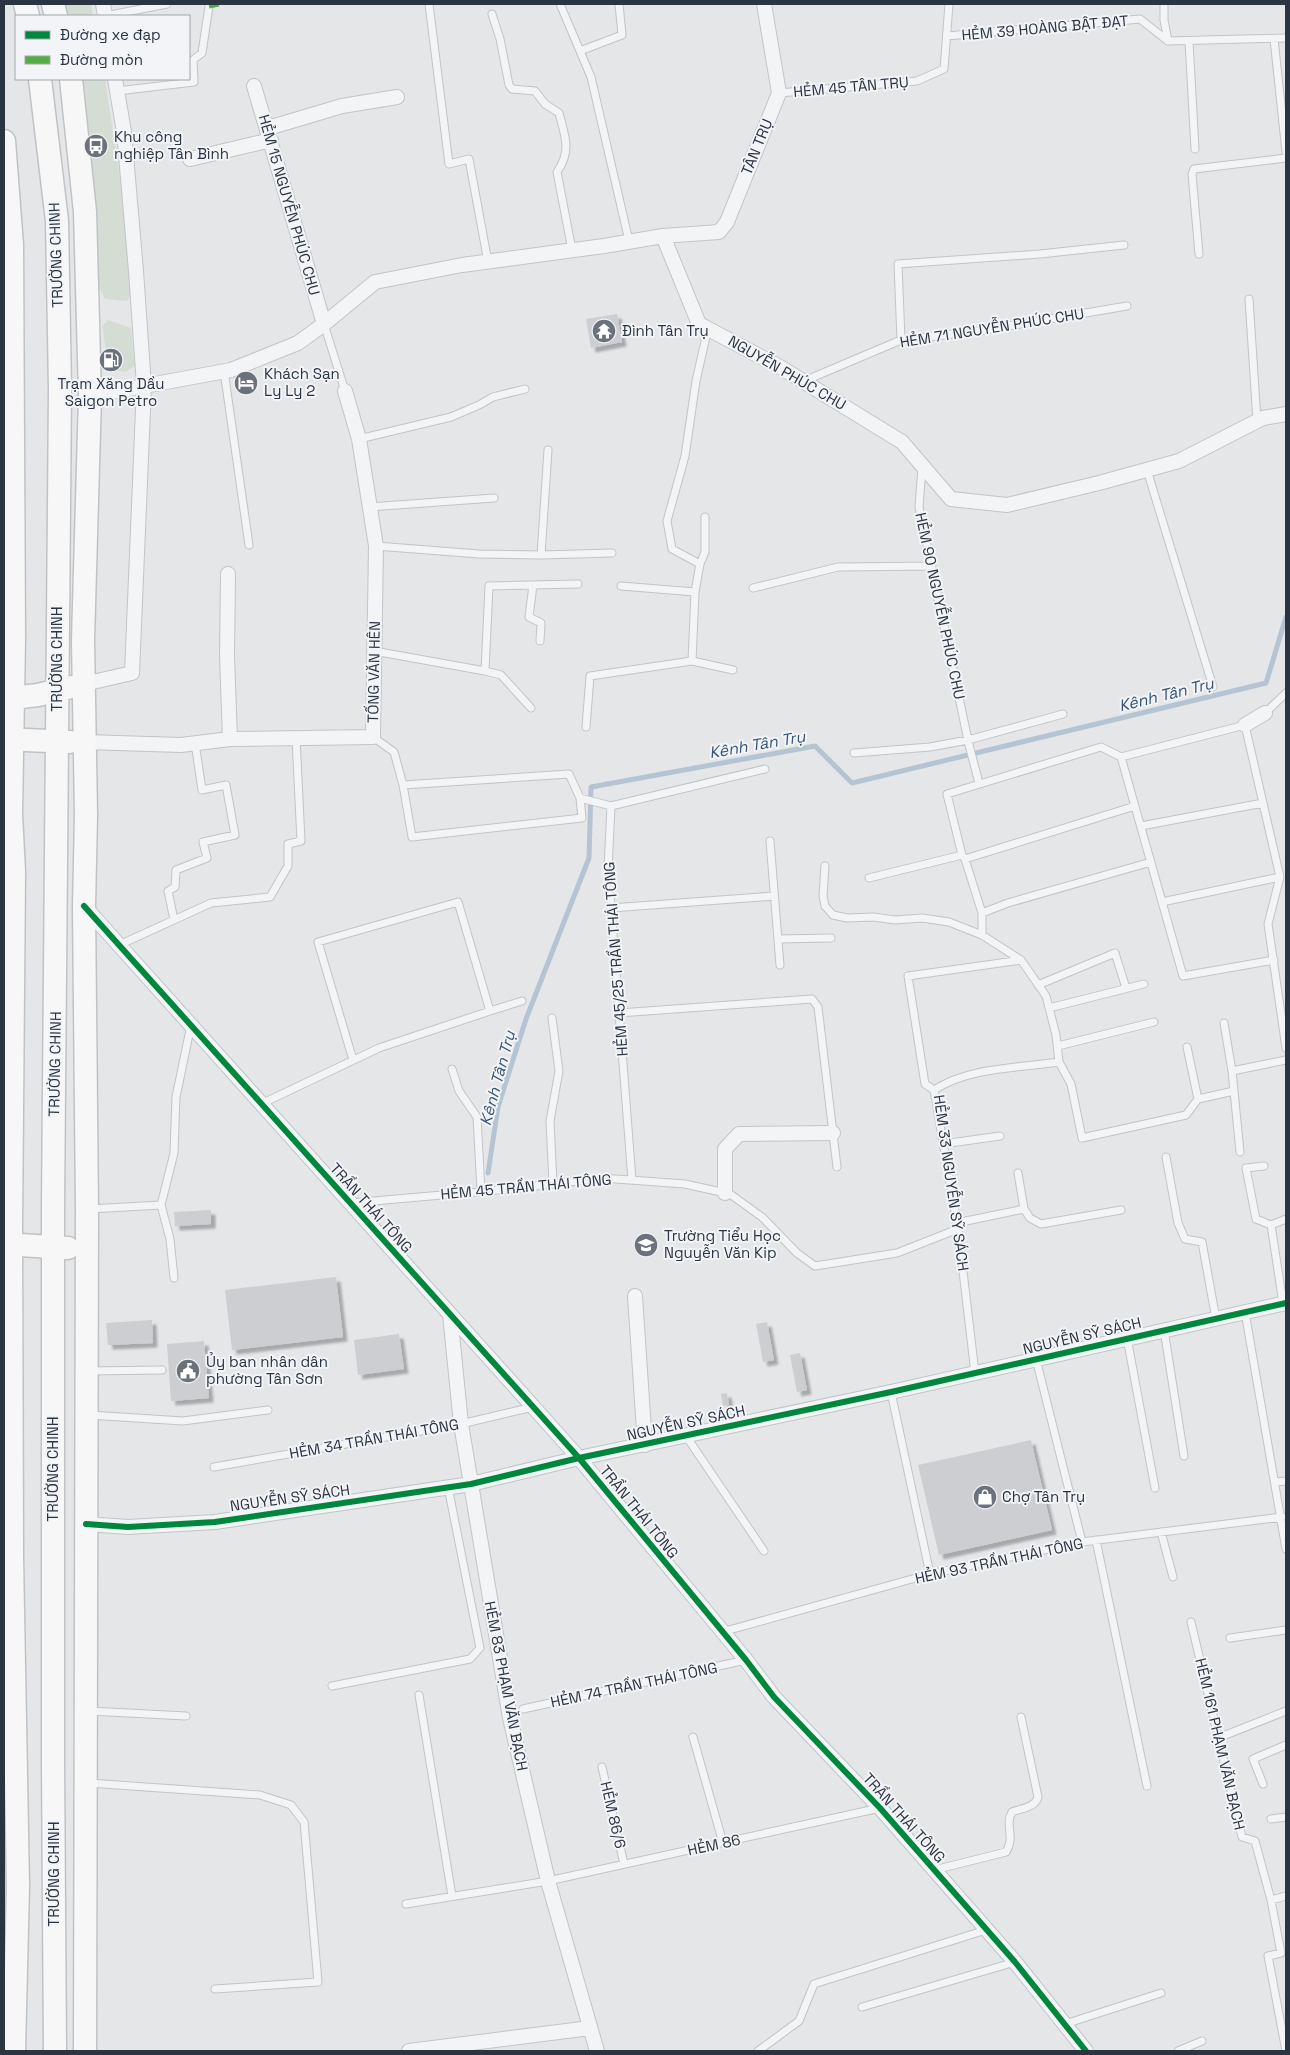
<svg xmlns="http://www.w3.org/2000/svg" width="1290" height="2055" font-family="'Space Grotesk',sans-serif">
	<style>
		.green { fill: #d5dcd4 }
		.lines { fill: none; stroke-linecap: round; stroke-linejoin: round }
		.stream { stroke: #b4c4d2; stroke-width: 5 }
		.building { fill: #ccced1; filter: url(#shadow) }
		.service-casing { stroke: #c2c4c6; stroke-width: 9 }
		.minor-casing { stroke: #c2c4c6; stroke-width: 16 }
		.primary-casing { stroke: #c0c3c6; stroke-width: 25 }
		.service { stroke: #f3f4f5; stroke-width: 7 }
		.minor { stroke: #f3f4f5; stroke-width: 14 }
		.primary { stroke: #f7f7f7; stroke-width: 22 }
		.quiet { stroke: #54ac46; stroke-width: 5; stroke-dasharray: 10 5; stroke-linecap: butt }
		.cycleway-casing { stroke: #f2f4f7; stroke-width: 9 }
		.cycleway { stroke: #00873e; stroke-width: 6 }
		.labels { text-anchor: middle; stroke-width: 4; stroke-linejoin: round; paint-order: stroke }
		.street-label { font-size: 15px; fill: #2b3441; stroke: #f2f4f7 }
		.poi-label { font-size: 15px; fill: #2b3441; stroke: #f2f4f7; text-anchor: start }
		.water-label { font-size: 16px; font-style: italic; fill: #365574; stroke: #f2f4f7 }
	</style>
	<defs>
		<filter id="shadow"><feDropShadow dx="4.5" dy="4.5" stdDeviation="1" flood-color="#0004"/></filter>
	</defs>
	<rect width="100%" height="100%" fill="#e4e6e8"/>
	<path class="green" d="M62,4H91L93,16H65Z
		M78,79H105L121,185L133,292L127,301L105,299L98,285Z
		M108,320L131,328L135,366L125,372L109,369L102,326Z"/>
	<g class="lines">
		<path class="stream" d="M488,1173L498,1107L526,1019L589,858L591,787L815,746L852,783L1266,683L1286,617"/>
	</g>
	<path class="building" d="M617,314L622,342L591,348L586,319Z
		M211,1210V1224L175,1226L174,1212Z
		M336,1277L343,1337L232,1350L225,1290Z
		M152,1320L153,1343L108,1345L106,1323Z
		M767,1322L774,1360L763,1362L756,1324Z
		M399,1334L404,1369L358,1375L354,1340Z
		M204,1341L209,1398L171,1401L167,1344Z
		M800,1353L807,1390L797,1392L790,1355Z
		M727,1393L729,1405L723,1406L721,1394Z
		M1031,1440L1052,1530L939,1555L918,1465Z"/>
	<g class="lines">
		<g class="service-casing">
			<path id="service" d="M429,4L449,164L469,159L488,262
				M560,4L591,77L629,241
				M1164,4V20L1168,41
				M492,14L500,39L509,85L512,89L535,91L545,104L559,113C565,136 572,151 557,172L572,250
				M105,16L167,4
				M947,36L1140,19L1168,41L1286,38
				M1274,39L1286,152
				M1189,41L1195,149
				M580,51L622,35L619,4
				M117,91L194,82L193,60L202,53L209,6
				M779,93L917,81L944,69L949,4
				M1199,254L1192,174L1194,169L1286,158
				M1249,299L1257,421
				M324,324L345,391
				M901,340L898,264L1040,254L1124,245
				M224,371L249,545
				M804,381L901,340L979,331L1127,306
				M359,439L451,417L479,405L493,397L525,389
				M922,467L919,507L969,745L979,783
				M1147,470L1213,687
				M369,507L494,498
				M376,546L479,554L541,555L612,553
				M541,555L548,450
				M700,564L705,552V517
				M533,585L529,617L541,623L540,641
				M621,586L695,592
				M753,588L838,567L932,566
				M374,651L485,671L489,586L578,584
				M692,661L733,670
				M485,671L501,675L531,708
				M1265,713L1286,693
				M586,727L590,676L692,661L695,592L700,564L672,549L667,521L685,456L696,381L708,328
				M373,737L394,752L403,785L569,774L580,798L582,818L412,837L403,785
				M854,753L930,747L968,740L1063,714
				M1121,757L1101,747L947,794L962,855L965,859L982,913V935L1021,960L1046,996L1056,1035L1059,1062L1071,1084L1082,1138L1186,1115L1198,1099L1234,1091L1232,1071L1286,1060
				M1121,757L1245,725L1280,877L1268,924L1286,1048
				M1121,757L1183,976L1274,960
				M580,798L611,806
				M1141,826L1263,803
				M770,841L780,965
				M965,859L1135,806
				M825,866L823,896L825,906L833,915L847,918L873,917L895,920L922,918L949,922L982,935
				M869,878L962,855
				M1162,902L1280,877
				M611,908L774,896
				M982,913L1008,903L1151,862
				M174,920L168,891L175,887L176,870L207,858L203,842L235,835L226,785L202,790L195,743
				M778,939L831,938
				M119,945L211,903L270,897L288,866V844L301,841L296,738
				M1038,985L1115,953L1126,988
				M1049,1008L1144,984
				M490,1011L522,1001
				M619,1013L812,999L818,1007L837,1167
				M552,1018L559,1071L550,1121L553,1184
				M1224,1023L1232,1071
				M1058,1046L1154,1022
				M1187,1047L1198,1099
				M452,1069L459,1091L477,1117L481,1191
				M934,1090L925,1084L908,976L1021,960
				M1234,1091L1240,1152
				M261,1104L379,1048L490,1011L458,902L318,942L353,1060
				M943,1144L1000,1136
				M1166,1157L1178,1223L1185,1239L1202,1242L1216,1319
				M1264,1166L1246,1168L1256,1219L1271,1225L1283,1303
				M632,1180L608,869L611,806L765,769
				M351,1203L511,1189L602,1178L685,1184L730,1194L762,1217L797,1253L815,1266L897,1253L958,1229L966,1221L1024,1209L1018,1173
				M89,1209L161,1205
				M1024,1209L1030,1218L1041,1224L1121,1210
				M1271,1225L1286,1219
				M174,1278L170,1239L161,1205L174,1153L176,1097L191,1025
				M1245,1312L1286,1549
				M1164,1330L1184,1456
				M1127,1338L1155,1488
				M1036,1359L1082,1542
				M89,1371L162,1370
				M975,1373L958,1229L934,1090C970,1067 1018,1068 1059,1062
				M891,1392L930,1574
				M89,1415L183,1421L268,1410
				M686,1436L764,1551
				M214,1467L461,1424L533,1407
				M1276,1482L1286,1481
				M1161,1532L1173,1577
				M1096,1540L1147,1786
				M1191,1622L1242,1837L1255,1841L1271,1900L1281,1953L1268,1956L1286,2051
				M722,1632L930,1574L1082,1542L1282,1517
				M1230,1638L1286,1630
				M332,1686L470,1659L480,1648L448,1487
				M419,1695L452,1896
				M523,1709L746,1660
				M89,1711L186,1716
				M693,1737L723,1843
				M1218,1738L1286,1711
				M602,1767L624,1864
				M89,1783L260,1795L291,1805L304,1822L318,1982L215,1989
				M1263,1784L1253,1759L1286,1745
				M1271,1819L1286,1817
				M934,1870L1006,1852C1016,1836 1004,1826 1012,1812C1022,1808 1035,1808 1038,1797L1021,1717
				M1271,1900L1286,1896
				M406,1904L548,1881L880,1808
				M862,2007L1015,1962
				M1065,2024L1161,1993
				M758,2051L799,2021L814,1984L986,1930
				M1178,2051L1202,2041"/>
		</g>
		<g class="minor-casing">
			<path id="minor" d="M103,4L105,16
				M254,86L324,324
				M268,128L342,106L397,97
				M190,159L271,140
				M663,236L699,324L780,367L902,442L951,499L1007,505L1099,483L1179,461L1263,418L1286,414
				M90,396L231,370L298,343L324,324L375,282L462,265L604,246L663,236L719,232L727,222L779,93L764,4
				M228,574L227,656L230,739
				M84,684L132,673L144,386L136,271L124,132L115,79
				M1245,725L1265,713
				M85,742L181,745L230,739L373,737L376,546L359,439L345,391
				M84,906L579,1458L746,1660L774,1697L880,1808L1015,1962L1086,2051
				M725,1193V1149L739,1134L833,1133
				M635,1296L645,1445
				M450,1314L461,1424L510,1718L548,1881L597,2051
				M86,1524L128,1527L215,1522L471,1484L579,1458L891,1392L1286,1303
				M409,2051L590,2028"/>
		</g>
		<g class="primary-casing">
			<path id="primary" d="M25,4L28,16
				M53,4L56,16
				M40,79L57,221L60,389L53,1207V1762L55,2051
				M71,79L85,212L90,396L83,640L86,815L84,906L87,1209L85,2051
				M4,141L12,245L14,638L11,814L14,872L11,1228L12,1556L18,1886L14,2051
				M4,699L38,695L71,687
				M4,739L70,742
				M4,1244L68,1248"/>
		</g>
		<use href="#service" class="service"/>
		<use href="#minor" class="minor"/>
		<use href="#primary" class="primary"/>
		<path class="quiet" d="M209,6L219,4"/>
		<g class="cycleway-casing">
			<path id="cycleway" d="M84,906L579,1458L746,1660L774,1697L880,1808L1015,1962L1086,2051
				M86,1524L128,1527L215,1522L471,1484L579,1458L891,1392L1286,1303"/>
		</g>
		<use href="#cycleway" class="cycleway"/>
	</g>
	<defs>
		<g id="bus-disc" transform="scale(1.25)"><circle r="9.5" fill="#6c727b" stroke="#f2f4f7"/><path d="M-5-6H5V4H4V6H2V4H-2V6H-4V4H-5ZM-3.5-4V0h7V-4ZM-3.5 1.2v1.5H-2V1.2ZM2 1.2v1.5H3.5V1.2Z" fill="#fff"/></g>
		<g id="temple-disc" transform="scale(1.25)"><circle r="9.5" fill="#6c727b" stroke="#f2f4f7"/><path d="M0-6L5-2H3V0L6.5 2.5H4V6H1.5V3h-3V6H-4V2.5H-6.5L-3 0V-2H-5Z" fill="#fff"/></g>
		<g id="fuel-disc" transform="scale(1.25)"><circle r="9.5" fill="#6c727b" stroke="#f2f4f7"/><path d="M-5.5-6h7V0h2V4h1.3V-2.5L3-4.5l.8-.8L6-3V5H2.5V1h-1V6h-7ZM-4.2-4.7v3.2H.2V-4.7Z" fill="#fff"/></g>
		<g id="hotel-disc" transform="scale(1.25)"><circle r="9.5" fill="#6c727b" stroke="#f2f4f7"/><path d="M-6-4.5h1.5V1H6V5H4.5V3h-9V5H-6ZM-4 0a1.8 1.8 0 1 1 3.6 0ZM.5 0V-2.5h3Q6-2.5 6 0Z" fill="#fff"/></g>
		<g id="school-disc" transform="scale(1.25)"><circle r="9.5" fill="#6c727b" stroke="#f2f4f7"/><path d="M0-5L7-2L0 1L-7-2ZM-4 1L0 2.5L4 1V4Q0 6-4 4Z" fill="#fff"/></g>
		<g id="civic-disc" transform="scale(1.25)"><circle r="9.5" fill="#6c727b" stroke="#f2f4f7"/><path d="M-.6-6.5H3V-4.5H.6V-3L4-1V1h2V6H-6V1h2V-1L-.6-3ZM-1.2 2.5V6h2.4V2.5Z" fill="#fff"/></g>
		<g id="shop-disc" transform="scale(1.25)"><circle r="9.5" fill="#6c727b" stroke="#f2f4f7"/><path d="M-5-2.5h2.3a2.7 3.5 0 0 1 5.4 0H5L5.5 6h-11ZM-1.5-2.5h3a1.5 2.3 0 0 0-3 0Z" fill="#fff"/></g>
	</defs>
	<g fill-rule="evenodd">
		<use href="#bus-disc" x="96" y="146"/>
		<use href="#temple-disc" x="604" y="331"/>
		<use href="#fuel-disc" x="111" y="360"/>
		<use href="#hotel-disc" x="246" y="383"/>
		<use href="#school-disc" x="646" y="1245"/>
		<use href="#civic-disc" x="188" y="1371"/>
		<use href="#shop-disc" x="985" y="1497"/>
	</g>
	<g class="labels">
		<g class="street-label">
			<text transform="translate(1045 28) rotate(-5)" y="5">HẺM 39 HOÀNG BẬT ĐẠT</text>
			<text transform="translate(851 87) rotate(-5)" y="5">HẺM 45 TÂN TRỤ</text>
			<text transform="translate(757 147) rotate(-68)" y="5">TÂN TRỤ</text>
			<text transform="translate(289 205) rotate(74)" y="5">HẺM 15 NGUYỄN PHÚC CHU</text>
			<text transform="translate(56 255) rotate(-92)" y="5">TRƯỜNG CHINH</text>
			<text transform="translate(992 328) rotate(-9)" y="5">HẺM 71 NGUYỄN PHÚC CHU</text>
			<text transform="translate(787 373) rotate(30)" y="5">NGUYỄN PHÚC CHU</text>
			<text transform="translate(940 606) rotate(78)" y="5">HẺM 90 NGUYỄN PHÚC CHU</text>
			<text transform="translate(57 659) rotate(-90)" y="5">TRƯỜNG CHINH</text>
			<text transform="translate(374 672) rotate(-89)" y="5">TỐNG VĂN HÊN</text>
			<text transform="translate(616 959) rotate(-94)" y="5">HẺM 45/25 TRẦN THÁI TÔNG</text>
			<text transform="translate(55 1064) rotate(-89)" y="5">TRƯỜNG CHINH</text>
			<text transform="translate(951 1183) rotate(82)" y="5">HẺM 33 NGUYỄN SỸ SÁCH</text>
			<text transform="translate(526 1187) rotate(-5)" y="5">HẺM 45 TRẦN THÁI TÔNG</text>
			<text transform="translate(371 1208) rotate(48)" y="5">TRẦN THÁI TÔNG</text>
			<text transform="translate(1082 1336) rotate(-13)" y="5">NGUYỄN SỸ SÁCH</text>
			<text transform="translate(686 1423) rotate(-12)" y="5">NGUYỄN SỸ SÁCH</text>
			<text transform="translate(374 1439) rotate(-10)" y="5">HẺM 34 TRẦN THÁI TÔNG</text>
			<text transform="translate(53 1469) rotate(-90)" y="5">TRƯỜNG CHINH</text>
			<text transform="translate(290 1498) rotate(-8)" y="5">NGUYỄN SỸ SÁCH</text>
			<text transform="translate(639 1512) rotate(51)" y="5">TRẦN THÁI TÔNG</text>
			<text transform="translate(999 1561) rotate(-12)" y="5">HẺM 93 TRẦN THÁI TÔNG</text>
			<text transform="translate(634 1685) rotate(-12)" y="5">HẺM 74 TRẦN THÁI TÔNG</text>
			<text transform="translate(506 1686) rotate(79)" y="5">HẺM 83 PHẠM VĂN BẠCH</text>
			<text transform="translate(1220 1744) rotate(77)" y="5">HẺM 161 PHẠM VĂN BẠCH</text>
			<text transform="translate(613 1815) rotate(77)" y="5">HẺM 86/6</text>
			<text transform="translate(904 1818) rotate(48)" y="5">TRẦN THÁI TÔNG</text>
			<text transform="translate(714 1845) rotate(-12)" y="5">HẺM 86</text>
			<text transform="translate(54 1874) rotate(-90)" y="5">TRƯỜNG CHINH</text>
		</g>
		<g class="poi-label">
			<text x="114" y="142">Khu công<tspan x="114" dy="17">nghiệp Tân Bình</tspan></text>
			<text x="622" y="336">Đình Tân Trụ</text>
			<text x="264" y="379">Khách Sạn<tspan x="264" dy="17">Ly Ly 2</tspan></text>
			<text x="111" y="389" text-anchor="middle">Trạm Xăng Dầu<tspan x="111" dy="17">Saigon Petro</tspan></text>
			<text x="664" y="1241">Trường Tiểu Học<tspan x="664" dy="17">Nguyễn Văn Kip</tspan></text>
			<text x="206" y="1367">Ủy ban nhân dân<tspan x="206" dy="17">phường Tân Sơn</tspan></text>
			<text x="1002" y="1502">Chợ Tân Trụ</text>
		</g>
		<g class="water-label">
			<text transform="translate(1166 694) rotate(-14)" y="6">Kênh Tân Trụ</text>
			<text transform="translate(757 744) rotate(-10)" y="6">Kênh Tân Trụ</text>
			<text transform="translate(497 1078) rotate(-75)" y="6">Kênh Tân Trụ</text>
		</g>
	</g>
	<rect width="1290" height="2055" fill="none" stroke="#2b3441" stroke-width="10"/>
	<rect x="15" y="15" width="175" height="65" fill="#f2f4f7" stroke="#a2a7ae"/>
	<rect x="25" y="31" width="25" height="8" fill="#00873e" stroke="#a2a7ae"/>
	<text x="60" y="40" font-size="15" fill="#2b3441">Đường xe đạp</text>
	<rect x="25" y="56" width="25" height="8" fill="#54ac46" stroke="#a2a7ae"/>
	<text x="60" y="65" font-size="15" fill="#2b3441">Đường mòn</text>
</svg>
